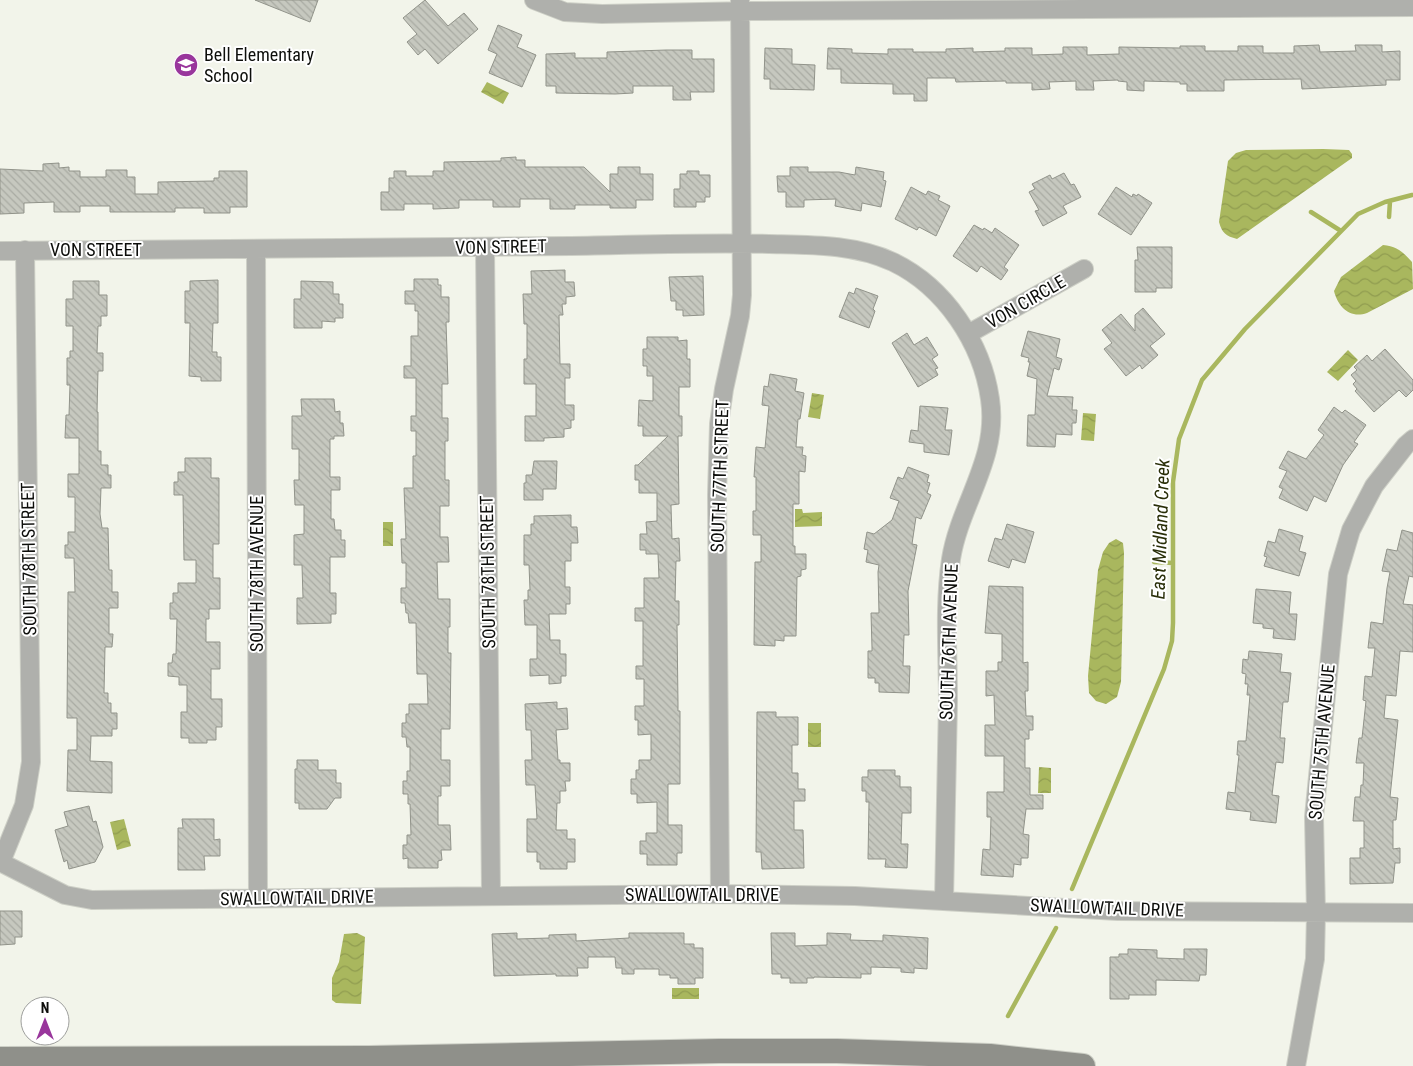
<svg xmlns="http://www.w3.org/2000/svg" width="1413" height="1066" font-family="'Roboto Condensed',sans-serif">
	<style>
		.water { fill: url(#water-waves) }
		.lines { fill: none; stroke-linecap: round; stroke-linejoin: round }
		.stream { stroke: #a9b75e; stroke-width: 4.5 }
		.building { fill: url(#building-back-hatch); stroke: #91938a }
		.street-casing { stroke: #cdcfc6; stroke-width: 20 }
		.secondary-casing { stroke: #cdcfc6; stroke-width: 26 }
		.street { stroke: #afb0ac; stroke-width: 18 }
		.secondary { stroke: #8f908a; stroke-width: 24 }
		.labels { text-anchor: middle; stroke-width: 4; stroke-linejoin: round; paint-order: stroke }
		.poi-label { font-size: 18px; fill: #0d0e0b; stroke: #fff; text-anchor: start }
		.street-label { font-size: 18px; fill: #0d0e0b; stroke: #fff }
		.water-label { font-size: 19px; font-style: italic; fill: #292e08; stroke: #fff }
	</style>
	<defs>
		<pattern id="water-waves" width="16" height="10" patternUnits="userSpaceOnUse" patternTransform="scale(1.25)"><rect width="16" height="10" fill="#a9b75e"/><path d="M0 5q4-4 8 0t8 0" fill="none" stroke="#909c50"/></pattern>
		<pattern id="building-back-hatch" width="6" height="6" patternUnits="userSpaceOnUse" patternTransform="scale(1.25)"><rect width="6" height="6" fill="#c6c8bf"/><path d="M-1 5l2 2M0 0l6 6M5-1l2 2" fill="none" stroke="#a9aba3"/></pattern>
	</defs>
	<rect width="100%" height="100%" fill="#f2f4ea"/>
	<path class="water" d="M487,82L509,93L503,104L481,92Z
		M1323,149L1349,150L1352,154V158L1237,239C1226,236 1222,233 1219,222L1228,161L1236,153L1246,150Z
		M1383,245C1397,246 1403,252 1412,262L1413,289L1367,313C1350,319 1338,307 1334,291L1341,277Z
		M1348,350L1358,360L1338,381L1327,372Z
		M812,393L824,395L820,419L808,417Z
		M1083,413L1096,414L1094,441L1081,440Z
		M795,509H802L803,513L822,512V526L795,527Z
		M383,522H393V546H383Z
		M1116,539L1123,543L1124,553L1121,682L1117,697L1106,704L1096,701L1089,693L1088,676L1098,570L1103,552L1109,543Z
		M808,723H821V747H808Z
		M1039,767L1051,768V793H1038Z
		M124,819L131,846L117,850L110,822Z
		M357,933L365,937L361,1004L336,1003L332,1000V978L339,962L344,934Z
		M672,988H699V999H672Z"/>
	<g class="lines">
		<path class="stream" d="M1311,212L1341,231
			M1389,217L1390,201
			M1154,562L1173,563
			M1072,889L1164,669L1172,641L1173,623V482L1179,439L1202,380L1245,329L1358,214L1385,202L1412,195
			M1008,1016L1056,928"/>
	</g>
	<path class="building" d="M255,0H318L310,22Z
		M425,0L448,26L464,13L478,29L438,64L425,49L418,55L407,42L417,34L403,18Z
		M498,25L522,35L517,47L536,55L522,87L489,73L497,54L488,50Z
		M1319,45L1320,52L1356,51L1355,45H1382V52L1400,51V80H1386V85L1302,89L1301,79L1224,80V91H1187V84H1180V82L1144,81V91L1127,90V82L1118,81V80L1093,81L1094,90H1076V81L1049,82L1050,89L1032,90V83H1006V81L956,82L955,78H927V101H914V94H893V84L841,83V69H827L828,48L852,49V53L888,54V49H913V52H946V49L973,48V52L1005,51V48H1032V55L1063,54V47H1087V55L1119,54V47L1180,48V46H1205V51H1238V46H1263V53H1294V46Z
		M765,48L792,49V64L815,65L814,90L770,89V79H764Z
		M666,50H692V59H714V92H690L691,100H673V86H633V93L615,94L556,93V86H546V54L575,53V58H607V52Z
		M516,157V160H525V167H584L610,192V174H618V167H640V174H653V200H636V208H610V205H575V209H550V199H520V207H493V200H459V208L433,209V204H404V210H381V192H389V178H394V171H406V176H433V171H444V162L501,161V158Z
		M59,163V168L69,167V171H80V177H106V170H127V177H135V194H158V182L214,181V178H219V171H247V207H230V213H204V208H175V212H110V206H80V212H54V202L24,203V213L0,214V169L43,171V164Z
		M790,167H808V172H839L855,175L856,167L884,172L883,180L886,181L881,207L862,203L861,211L835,206L836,199L804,200V207H786V192H778L777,176H790Z
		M687,171H699V175H710V197H705V202H696V207H674V189H680V174H687Z
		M1064,173L1071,185L1074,184L1081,197L1063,206L1067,213L1043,226L1035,211L1039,210L1029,192L1035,189L1032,184L1050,175L1052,179Z
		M911,187L926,195L928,191L940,196L938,200L950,206L936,236L919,227L917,230L895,219Z
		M1116,187L1132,197L1133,194L1137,196L1138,194L1152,203L1131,235L1098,214Z
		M974,225L983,230L984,228L992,233L995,228L1019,245L1004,267L1008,270L1001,280L981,266L977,272L953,256Z
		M1137,247H1172V288H1156V292H1135V260H1138Z
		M565,270V282H574L575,296L566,297V304H562L563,315H559L560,364H570V378H565V405H574V420H571V428L564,429V437L544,438V441H525V416H536V384H524V359H527V324H524L523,294H532L531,271Z
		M703,276L704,315L683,316V310H676V301H671L669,277Z
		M414,279H438V285H441V297H449V322H446L448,384H442V418H448V441H445V480H449V506H440V537H448L449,562H437L438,599H450V627H448V653H451L450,729H441V760H450V786H441V796H438V825H450L451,850H441L442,860L438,861V868H408V858L403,859V845H407V835H411L410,804H408V794H403V781H407V771H410V747H407L406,737H402V723H406V714H409V704H428L427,674H417L416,623H409L408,613H406L405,603H401V588H406V563H402L401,539H406L404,488H413V456H416V431H411V416H416V378H404V366H411V336H418V311H415V304H405V291H414Z
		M218,280V323H213L212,352H217V357H221V381H201V377L189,376L190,323H185V291H190V281Z
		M73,281H99V295H107V316H101V326H98L97,353H103V371H98L97,412H98V451H101V465H108V475H111V488H101L100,514L102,528H108L109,570H112V592H118V608H109V634H113L112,647H105L104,693H108V703H111V713H117V729H112V736H91L90,761L112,762V793L67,791L68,750H77V718H67L68,592H75L74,558H65V545H68V532H75V497H68V474H79V438H65L66,415H69L70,385H67V358H70V351H73V326H66V299H73Z
		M301,281L333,282V294H339V304H343V318H335V322L322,321V328H294V299H301Z
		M856,288L878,296L873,309L875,311L869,328L839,317L849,292L854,294Z
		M1143,308L1165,334L1150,346L1158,355L1142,369L1140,365L1126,376L1104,349L1112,343L1102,330L1121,314L1135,331V315Z
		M1028,331L1060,339L1056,357L1062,359L1059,370L1054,368L1047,396L1073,397L1072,410H1077L1076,423H1072V435L1056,434L1055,447L1027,446L1028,415H1035L1037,379L1027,376L1030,362H1028L1029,358L1021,356Z
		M907,333L914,345L927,337L938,355L932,359L938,368L935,369L938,375L918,387L892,343Z
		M647,337H678V341L687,340V359H690V387H679V416H682V436H678L679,504L671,505L672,539L679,538L680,561H676L675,601H679V625H677L678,703V711H680V784H668V825H682V853H677V865H647V854H640V841H646V833H657V802L637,803V794H631V779H636V770H639V760H651V734L638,735V720H635V706H644V679H636V666H643V621H635V608H644V578H659L658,554H646V550H640V534H647L646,522L657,521V493H639V480H635V465H638L668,436H643V426H638L639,400L653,401V376H647V366H643V349H647Z
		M1385,349L1413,380V390L1406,397L1399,390L1374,412L1355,391L1357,389L1353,384L1356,381L1351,375L1357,370L1354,367L1367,355L1372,361Z
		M770,374L797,379L795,391L804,393L800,419H798L796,447H803L802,455L806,456L805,472L799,471V504H793V546H795V554H806V569L801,570V576L797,577L796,636H784V641L775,640V646L754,645L755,562H761V535H753V511H756V477H754L756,447L765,448L769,406L762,405L764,386L768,387Z
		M301,399H334L335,412L340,411V423H343L344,436H334V439H330V477H340V490H331V519H334L335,530H341V540H345V557H330V593H336V614H331V623L297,624V598H303L302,565H294V535L304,534V505H295L294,480H299V449H292V416H302Z
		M920,406L948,408L945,430H952L949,455L924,452V444L909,442L911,430L918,431Z
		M1334,407L1342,413L1345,410L1366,425L1354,442L1358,444L1343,465L1326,502L1314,496L1307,511L1279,498L1283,489L1279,487L1287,471L1279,468L1288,451L1306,459L1324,435L1318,430Z
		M185,458H211V478H219V544H213V578H220V609H209V619H206V642H220V669H211V699H222V727H216V740H207V743H189V738H181V712H187V685H179V677L168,676V663H172L173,654H176L177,619H170V603H173V593H178V583H196V560H184L183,495H174V482H178V472H185Z
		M534,461H557L556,489H543V500H524V483H526V475H532Z
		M908,467L929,475L927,482L930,483L927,493L931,495L921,519L916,517L912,544L917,545L908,591L909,635H904L903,666H910L909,693L879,692V683H875V678H868V651H872V648L871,613H879L878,572L879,565L866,562L868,550L864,549L867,532L874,534L892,520L899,501L890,498L898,477L903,479Z
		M571,515V527H577L578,543H571V561H565V587H570V604H566V614H549L550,640H560V654H566V676H561V683L549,684V675L530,676V659H537V625H525L524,600H528V590H530L529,565H524V535H531V524H534V516Z
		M1007,524L1034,532L1025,563L1012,559L1009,568L988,561L995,538L1002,540Z
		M1279,529L1303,536L1299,551L1306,553L1299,576L1264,566L1267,557L1264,556L1268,541L1275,543Z
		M1402,530L1413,533V577L1409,576L1403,604L1413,605V652L1400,651L1396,696L1386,695L1384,718L1398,720L1390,797L1398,798L1396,820H1393V849L1400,848V863H1395L1393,883L1350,884V858H1360V848H1364V821H1353L1355,797H1360L1361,785H1363L1364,763H1356L1359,738H1362L1366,701L1363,700L1365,676L1372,677L1375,648H1368L1371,622L1383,624L1387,588L1390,572L1382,571L1387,549L1397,551Z
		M989,586L1023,587V663L1028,662V691H1025L1026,716H1033V730H1029V739H1025V768H1030V795H1043V809H1026L1023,834L1029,835L1028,858H1021V865L1014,864L1013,877L981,875L983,849L990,850L991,817H987V792H1004V756H985V725H995L994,695L986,696V671H998V662H1002V634L985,633Z
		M1256,589L1291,592L1289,614H1297L1295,640L1273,638L1274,629L1263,628V624L1253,623Z
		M1249,651L1282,654L1280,672L1291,673L1288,702H1283L1280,738H1285L1283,763L1276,762L1272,795L1279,796L1276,823L1250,820L1251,812L1226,809L1228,792L1235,793L1239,755H1237L1238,741H1246L1250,695H1247L1248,684H1245L1246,674L1242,673L1243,659L1248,660Z
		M557,702V709L567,708L568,729L556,730L558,760H560V763H570V781H565L566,791H560V803H557L556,830H567V839H575V862H567V869H540V862H537V852H527V819H537L535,785H526L525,760H532L531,730H526L525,704Z
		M757,712H776V717H798V745H792V773H798V789H805V801H794V830H803L804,868L762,869L761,852H756Z
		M297,760H318V770H336V783H341V798H335L327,809H299V803H295V769H297Z
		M868,770H895V776H900V787H911V813H902L901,844H908L907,868L885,867L886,859H868L869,802H866V791H862V777H868Z
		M89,806L93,822L96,821L103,847L95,862L69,869L67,860L64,862L55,830L68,826L64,812Z
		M182,819H214V840L220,839V856H204L205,870H178V828H183Z
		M0,911H22V937H15V944L0,945Z
		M517,933V939L549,938V935L576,934V941L629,938V933H684V944H694V948H703V978H695V984H678V978H670V975H659V969H634V974H622V968H616L615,957H588V968H577L578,976H556V974L494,976L492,934Z
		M771,933H795V946L827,945V933L851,934L850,940L883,941V935L928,938L927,969L914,968V973L901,972V968L871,967V974H861V978L814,977V978H807V983H790V978H781V974H772Z
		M1128,949L1157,950V958L1184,959V949H1207L1206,975H1200L1199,981L1156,980V995H1129V999H1110V957H1119V954H1128Z"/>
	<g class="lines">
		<g class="street-casing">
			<path id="street" d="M534,0L565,12L602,14L752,11L1413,7
				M485,247L491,896
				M256,249L258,898
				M0,251C190,250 380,249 571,246C637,245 703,242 769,244C811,245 854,244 893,262C945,287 982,343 990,399C999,459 960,503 951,559C944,606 948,654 948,702C947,768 945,834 944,900
				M968,334L1084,269
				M0,862L65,895L92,900L720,894L855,896L1118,911L1413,913
				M1,862L24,805L31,762L25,250
				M720,894L717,495L719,424L724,389L740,316L742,295L740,0
				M1296,1066L1315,959L1316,913L1314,817L1338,574L1351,530L1374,486L1406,445L1413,439"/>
		</g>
		<g class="secondary-casing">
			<path id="secondary" d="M0,1059L369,1058L719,1051H837L990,1056L1083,1066"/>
		</g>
		<use href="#street" class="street"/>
		<use href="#secondary" class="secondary"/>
	</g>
	<defs>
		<g id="school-disc" transform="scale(1.25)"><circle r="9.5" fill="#99369c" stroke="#fff"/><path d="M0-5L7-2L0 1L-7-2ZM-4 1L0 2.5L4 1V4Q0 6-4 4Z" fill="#fff"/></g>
	</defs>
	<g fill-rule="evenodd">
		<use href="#school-disc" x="186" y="65"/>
	</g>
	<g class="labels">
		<g class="poi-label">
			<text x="204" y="61">Bell Elementary<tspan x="204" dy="21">School</tspan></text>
		</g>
		<g class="street-label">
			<text transform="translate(501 247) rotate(-1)" y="6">VON STREET</text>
			<text x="96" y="256">VON STREET</text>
			<text transform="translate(1026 302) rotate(-30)" y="6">VON CIRCLE</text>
			<text transform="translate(720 476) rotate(-88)" y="6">SOUTH 77TH STREET</text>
			<text transform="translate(29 559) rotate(-91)" y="6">SOUTH 78TH STREET</text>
			<text transform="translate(488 572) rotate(-91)" y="6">SOUTH 78TH STREET</text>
			<text transform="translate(257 574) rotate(-90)" y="6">SOUTH 78TH AVENUE</text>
			<text transform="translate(949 642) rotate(-88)" y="6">SOUTH 76TH AVENUE</text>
			<text transform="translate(1322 742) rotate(-85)" y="6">SOUTH 75TH AVENUE</text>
			<text x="702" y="901">SWALLOWTAIL DRIVE</text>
			<text transform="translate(297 898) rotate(-1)" y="6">SWALLOWTAIL DRIVE</text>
			<text transform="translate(1107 908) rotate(2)" y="6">SWALLOWTAIL DRIVE</text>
		</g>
		<g class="water-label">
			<text transform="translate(1160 529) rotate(-88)" y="7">East Midland Creek</text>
		</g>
	</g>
	<g transform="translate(45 1021)"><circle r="24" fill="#ffffff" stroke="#9e9f9d"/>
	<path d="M0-4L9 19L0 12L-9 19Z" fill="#99369c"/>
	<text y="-8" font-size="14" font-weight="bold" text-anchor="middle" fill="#0d0e0b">N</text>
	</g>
</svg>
